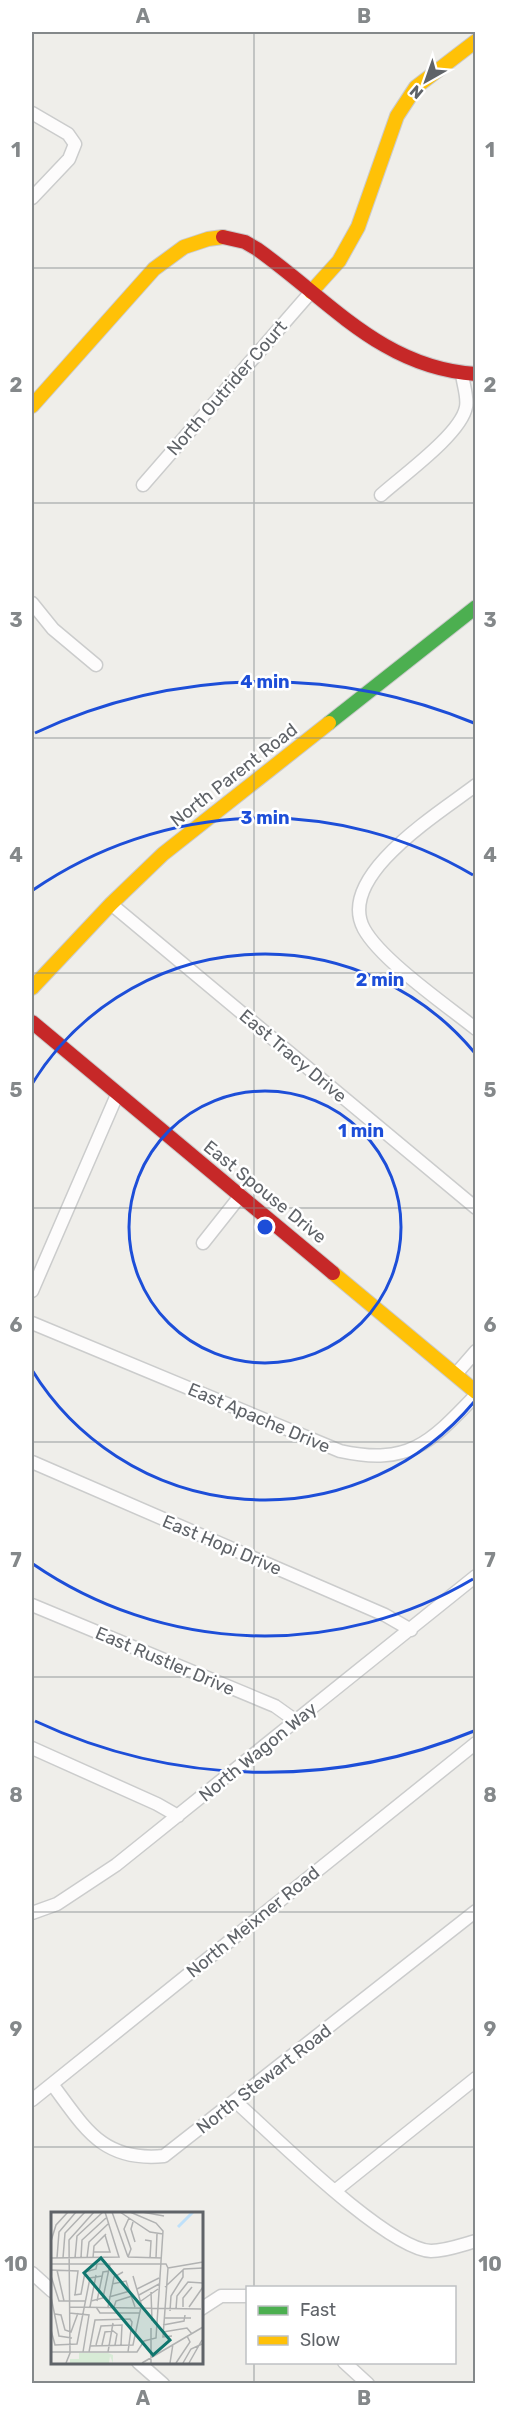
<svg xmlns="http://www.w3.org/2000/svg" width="507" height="2415" font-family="Rubik,sans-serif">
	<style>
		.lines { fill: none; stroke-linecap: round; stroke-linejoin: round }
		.street-casing { stroke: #cbcccc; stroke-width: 15 }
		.fast-casing { stroke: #cacacb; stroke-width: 16 }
		.slow-casing { stroke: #cacacb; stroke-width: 16 }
		.jam-casing { stroke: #cacacb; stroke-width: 16 }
		.street { stroke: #fdfcfc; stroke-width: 12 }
		.fast { stroke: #4caf50; stroke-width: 14 }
		.slow { stroke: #ffc107; stroke-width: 14 }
		.jam { stroke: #c62828; stroke-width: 14 }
		.grid { fill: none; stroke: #84888a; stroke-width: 1.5; stroke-opacity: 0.55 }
		.ring { fill: none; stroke: #1d4ed8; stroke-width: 3 }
		.labels { text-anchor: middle; stroke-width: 5; stroke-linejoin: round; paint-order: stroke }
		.street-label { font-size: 18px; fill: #5f6368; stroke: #fff }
		.inset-river { fill: none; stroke: #bfe0f9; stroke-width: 3 }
		.inset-road { fill: none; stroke: #b1b2b2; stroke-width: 1.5 }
		.view { fill: #0f766e; fill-opacity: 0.15; stroke: #0f766e; stroke-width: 3 }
		.inset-edge { fill: none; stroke: #5f6368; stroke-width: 3 }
		.centre { fill: #1d4ed8; stroke: #fff; stroke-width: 3 }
		.ring-label { font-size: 18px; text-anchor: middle; font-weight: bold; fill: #1d4ed8; stroke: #fff; stroke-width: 5; stroke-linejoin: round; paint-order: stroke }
		.neatline { fill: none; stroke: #84888a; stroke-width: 2 }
		.grid-label { font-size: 20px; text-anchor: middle; font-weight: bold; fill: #84888a }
	</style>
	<rect width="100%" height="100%" fill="#efeeea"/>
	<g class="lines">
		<g class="street-casing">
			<path id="street" d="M32,113L68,134L75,144L69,159L32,198
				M143,485L311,292
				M381,495C402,476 461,434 466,407C468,397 463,384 462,374
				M32,603L53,629L96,665
				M476,785C441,812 335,876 364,929C381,960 446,1005 476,1029
				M111,904L476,1208
				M203,1243L241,1195
				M32,1291L117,1095
				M32,1323L340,1451C409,1466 430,1443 476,1395
				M456,1374L476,1351
				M32,1462L385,1615L411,1630
				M32,1605L275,1706L296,1721
				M32,1748L157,1804L178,1816
				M32,1913L57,1904L116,1865L476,1576
				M52,2084C85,2128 102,2162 164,2156L476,1911
				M32,2100L476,1743
				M236,2102C272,2134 387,2249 431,2251C446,2251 461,2245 476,2241
				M336,2190L476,2078
				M32,2273L52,2291
				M201,2309L221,2296H248
				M138,2362L163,2384
				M344,2362L368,2384"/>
		</g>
		<g class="fast-casing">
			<path id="fast" d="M329,723L476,607"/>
		</g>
		<g class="slow-casing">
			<path id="slow" d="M311,292L339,261L358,227L397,116L416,87L476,41
				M32,406L154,269L184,247L208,239L223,237
				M32,988L111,904L163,854L329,723
				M333,1273L476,1392"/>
		</g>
		<g class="jam-casing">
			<path id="jam" d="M223,237L245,242L257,249C329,300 382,368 476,374
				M32,1022L333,1273"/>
		</g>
		<use href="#street" class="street"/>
		<use href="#fast" class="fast"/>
		<use href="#slow" class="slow"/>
		<use href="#jam" class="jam"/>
	</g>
	<path class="grid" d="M254,32V2288M32,268H476M32,503H476M32,738H476M32,973H476M32,1208H476M32,1442H476M32,1677H476M32,1912H476M32,2147H476M254,2362V2384"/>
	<g class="ring">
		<circle cx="265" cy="1227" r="136"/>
		<path d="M474 1402A273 273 0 0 1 32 1370M32 1084A273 273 0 0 1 474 1052"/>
		<path d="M473 1579A409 409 0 0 1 33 1564M33 890A409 409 0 0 1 473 875"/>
		<path d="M474 1731A545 545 0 0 1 35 1721M35 733A545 545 0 0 1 474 723"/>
	</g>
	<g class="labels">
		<g class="street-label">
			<text transform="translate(227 388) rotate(-49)" y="6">North Outrider Court</text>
			<text transform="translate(234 775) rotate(-38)" y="6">North Parent Road</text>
			<text transform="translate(293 1056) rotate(40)" y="6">East Tracy Drive</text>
			<text transform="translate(265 1192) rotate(39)" y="6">East Spouse Drive</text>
			<text transform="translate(259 1418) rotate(23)" y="6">East Apache Drive</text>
			<text transform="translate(222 1545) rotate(23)" y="6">East Hopi Drive</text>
			<text transform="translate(165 1661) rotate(23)" y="6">East Rustler Drive</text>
			<text transform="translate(258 1752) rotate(-39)" y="6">North Wagon Way</text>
			<text transform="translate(253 1922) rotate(-39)" y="6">North Meixner Road</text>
			<text transform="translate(264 2079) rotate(-38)" y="6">North Stewart Road</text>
		</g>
	</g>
	<g transform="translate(51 2212)">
		<rect width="152" height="152" fill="#efeeea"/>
		<path d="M28,141H57L62,143V151L59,144L58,151H19V147H28Z" fill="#d8ebd6"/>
		<path class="inset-river" d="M127,15L142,0"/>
		<path class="inset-road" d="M61,0L77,45M69,0L99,20L112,22M91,0L113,4M82,10L80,17L84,30M94,28L100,29L99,46M0,29L5,13L17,0M42,40H59L54,23M77,45L80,37L73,17L78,6M77,45L111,46M0,46L68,45L54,0M6,46L8,20L25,0M12,46L14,21L34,0M24,46L26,24L52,0M30,46L31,28L55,6M36,46L38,30L57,12M42,46L43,34L55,22M105,46L106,22M0,52H115L117,56M117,56L112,125L121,124M117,56L152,50M0,58L27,59L24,83M6,58L13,89M0,64L8,89H34M82,64L91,95M61,72L75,69L84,95M114,75L133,57L152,56M86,77L108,66M100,80L101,109M23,83L30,82L34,60L45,57L46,52M88,83L108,72M0,85L8,124L21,126M58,85L79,79M40,89L52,86L59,52M46,89L52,60L58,59M90,89L107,77M18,95L150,97M39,95L45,63M45,95L49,101H89M57,95L63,65L72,60M63,95L65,89L81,84M132,95V86L141,75M138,95L152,75M125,97L126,84L137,70L152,71M119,99L120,84L132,65V58M18,101L38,103L32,140M4,102L10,103L14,118L20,120L27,101M113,106H140M112,113L133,109L134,103M100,116V151M0,118L4,133L26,132L39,66L51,64M112,120L136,116L141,122M45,133L50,114L71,113L70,133M51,133L54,120L62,119L66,122L64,133M39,134L82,133L90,95M0,140H86L93,129L105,126L112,19L105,11L79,0M38,140L44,108L79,107L81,110L77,140M57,140L62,111M15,151L19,141L18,28L43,0M91,151L152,115M119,151L122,132M125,151L139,130L136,124M132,151L140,137L151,132M138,151L151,128"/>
		<path class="view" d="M50,46L119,128L102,143L33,61Z"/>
		<rect width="152" height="152" class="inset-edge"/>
	</g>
	<circle cx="265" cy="1227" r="9" class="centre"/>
	<g class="ring-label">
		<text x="265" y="688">4 min</text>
		<text x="265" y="824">3 min</text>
		<text x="380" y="986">2 min</text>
		<text x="361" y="1137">1 min</text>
	</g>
	<rect width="507" height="2415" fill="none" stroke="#ffffff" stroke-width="66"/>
	<rect x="246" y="2286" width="210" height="78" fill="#ffffff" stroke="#bfc1c3" stroke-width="1.5"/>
	<rect x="258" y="2306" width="30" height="9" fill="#4caf50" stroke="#bfc1c3" stroke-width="1.5"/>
	<text x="300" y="2316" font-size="18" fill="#5f6368">Fast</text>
	<rect x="258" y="2336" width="30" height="9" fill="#ffc107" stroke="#bfc1c3" stroke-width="1.5"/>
	<text x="300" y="2346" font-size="18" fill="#5f6368">Slow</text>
	<g transform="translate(426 81) rotate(220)" stroke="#ffffff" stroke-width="4.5" paint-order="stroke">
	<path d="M0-4.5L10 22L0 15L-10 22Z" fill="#5f6368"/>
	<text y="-9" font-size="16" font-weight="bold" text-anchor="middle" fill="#5f6368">N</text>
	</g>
	<rect x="33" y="33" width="441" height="2349" class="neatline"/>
	<g class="grid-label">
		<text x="143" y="23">A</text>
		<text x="364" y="23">B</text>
		<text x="16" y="157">1</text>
		<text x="490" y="157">1</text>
		<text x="16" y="392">2</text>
		<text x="490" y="392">2</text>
		<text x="16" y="627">3</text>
		<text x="490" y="627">3</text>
		<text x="16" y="862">4</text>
		<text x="490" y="862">4</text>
		<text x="16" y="1097">5</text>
		<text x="490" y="1097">5</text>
		<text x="16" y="1332">6</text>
		<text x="490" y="1332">6</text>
		<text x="16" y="1567">7</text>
		<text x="490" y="1567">7</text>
		<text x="16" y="1802">8</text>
		<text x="490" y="1802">8</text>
		<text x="16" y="2036">9</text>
		<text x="490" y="2036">9</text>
		<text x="16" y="2271">10</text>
		<text x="490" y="2271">10</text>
		<text x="143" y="2405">A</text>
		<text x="364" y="2405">B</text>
	</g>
</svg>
